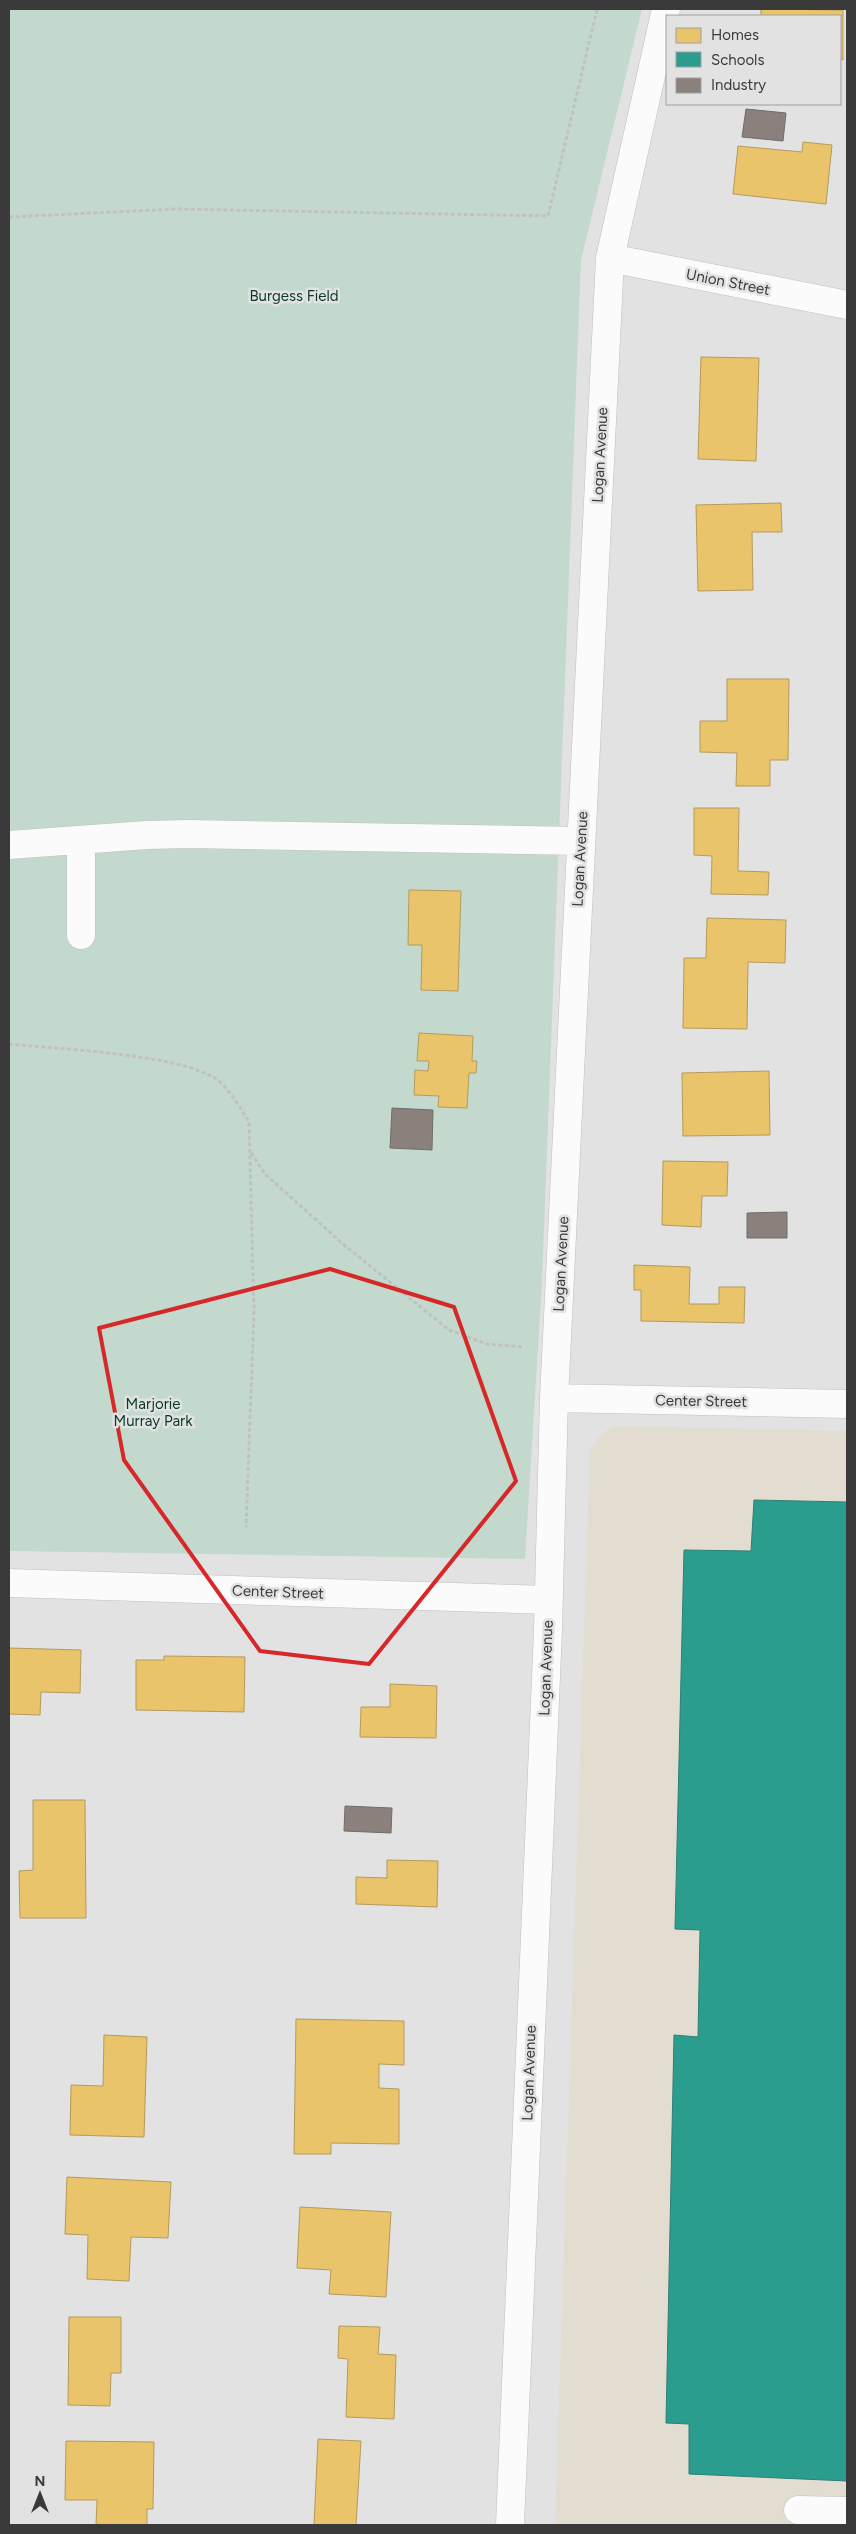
<svg xmlns="http://www.w3.org/2000/svg" width="856" height="2534" font-family="Figtree,sans-serif">
	<style>
		.education { fill: #e3dcd1 }
		.green { fill: #c4d9ce }
		.homes { fill: #e9c46a; stroke: #b49b5c }
		.schools { fill: #2a9d8f; stroke: #2f7f76 }
		.industry { fill: #8a817c; stroke: #726c68 }
		.lines { fill: none; stroke-linecap: round; stroke-linejoin: round }
		.minor-casing { stroke: #bfbfc0; stroke-width: 29 }
		.path { stroke: #c1c1c1; stroke-width: 3; stroke-dasharray: 4 2.5; stroke-linecap: butt }
		.minor { stroke: #fbfbfb; stroke-width: 28 }
		.marked { fill: none; stroke: #d62828; stroke-width: 4; stroke-linejoin: round }
		.labels { text-anchor: middle; stroke-width: 5; stroke-linejoin: round; paint-order: stroke }
		.street-label { font-size: 15px; fill: #3a3a3b; stroke: #e2e2e3 }
		.park-label { font-size: 15px; fill: #093a27; stroke: #e2e2e3 }
	</style>
	<rect width="100%" height="100%" fill="#e2e2e3"/>
	<path class="education" d="M623,1426L847,1431V2525H555L590,1450L600,1436L611,1427Z"/>
	<path class="green" d="M9,9H642L581,260L542,1282L525,1559L9,1551Z"/>
	<path class="homes" d="M761,9L843,10V60L840,59V16H761Z
		M803,142L832,145L826,204L733,194L738,146L802,152Z
		M701,357L759,358L756,461L698,459Z
		M781,503L782,532H752L753,590L698,591L696,505Z
		M727,679H789L788,760H770V786H736L737,753L700,752V721H727Z
		M694,808H739L738,871L769,872L768,895L711,894L712,856L694,855Z
		M409,890L461,891L458,991L421,990L422,945H408Z
		M707,918L786,920L785,963L748,962L747,1029L683,1028L684,958H706Z
		M419,1033L473,1036L472,1061H477L476,1073H469L467,1108L438,1107L439,1096L414,1095L415,1070L428,1071L429,1061H417Z
		M769,1071L770,1135L683,1136L682,1073Z
		M663,1161L728,1162L727,1196H702L701,1227L662,1225Z
		M634,1265L690,1267L689,1304H719V1287H745L744,1323L641,1321V1290H634Z
		M9,1648L81,1650L80,1693L41,1692L40,1715L9,1714Z
		M164,1656L245,1657L244,1712L136,1710V1660H164Z
		M390,1684L437,1686L436,1738L360,1737L361,1707H390Z
		M33,1800H85L86,1918H20L19,1871L33,1870Z
		M387,1860L438,1861L437,1907L356,1904V1877L387,1878Z
		M296,2019L404,2021V2065L379,2064V2088L399,2089V2144L331,2143V2154H294Z
		M104,2035L147,2037L144,2137L70,2135L71,2085L103,2086Z
		M67,2177L171,2182L168,2238L131,2237L129,2281L87,2279L88,2235L65,2234Z
		M300,2207L391,2212L386,2297L329,2294L331,2270L297,2268Z
		M69,2317H121V2373H111L110,2406L68,2405Z
		M339,2326L380,2327L378,2354L396,2355L394,2419L346,2417L348,2359L338,2358Z
		M318,2439L361,2441L356,2525H314Z
		M66,2441L154,2442L153,2509H147V2525H96L97,2500H65Z"/>
	<path class="schools" d="M754,1500L847,1502V2481L689,2474V2424L666,2423L674,2035L698,2037L700,1930L675,1929L684,1550L751,1551Z"/>
	<path class="industry" d="M746,109L786,113L783,141L742,137Z
		M392,1108L433,1110L432,1150L390,1148Z
		M787,1212V1238H747V1213Z
		M345,1806L392,1808L391,1833L344,1831Z"/>
	<g class="lines">
		<g class="minor-casing">
			<path id="minor" d="M610,258L847,305
				M81,840V935
				M9,845L147,835L189,834L581,841
				M554,1398L847,1404
				M9,1583L548,1600
				M798,2510L847,2511
				M510,2525L548,1630L554,1398L610,258L666,9"/>
		</g>
		<path class="path" d="M9,217L176,209L548,216L597,9
			M9,1044C56,1049 180,1054 216,1079C230,1089 240,1108 249,1122L254,1312L246,1527
			M251,1153L265,1174L343,1244L449,1330L487,1344L524,1347"/>
		<use href="#minor" class="minor"/>
	</g>
	<path class="marked" d="M330,1269L454,1307L516,1481L369,1664L260,1651L124,1460L99,1328Z"/>
	<g class="labels">
		<g class="street-label">
			<text transform="translate(728 282) rotate(11)" y="5">Union Street</text>
			<text transform="translate(600 455) rotate(-87)" y="5">Logan Avenue</text>
			<text transform="translate(580 859) rotate(-87)" y="5">Logan Avenue</text>
			<text transform="translate(561 1264) rotate(-87)" y="5">Logan Avenue</text>
			<text transform="translate(701 1401) rotate(1)" y="5">Center Street</text>
			<text transform="translate(278 1592) rotate(2)" y="5">Center Street</text>
			<text transform="translate(546 1668) rotate(-88)" y="5">Logan Avenue</text>
			<text transform="translate(529 2073) rotate(-88)" y="5">Logan Avenue</text>
		</g>
		<g class="park-label">
			<text x="294" y="301">Burgess Field</text>
			<text x="153" y="1409">Marjorie<tspan x="153" dy="17">Murray Park</tspan></text>
		</g>
	</g>
	<rect width="856" height="2534" fill="none" stroke="#3a3a3b" stroke-width="20"/>
	<rect x="666" y="15" width="175" height="90" fill="#e2e2e3" stroke="#9f9fa0"/>
	<rect x="676" y="28" width="25" height="15" fill="#e9c46a" stroke="#9f9fa0"/>
	<text x="711" y="40" font-size="15" fill="#3a3a3b">Homes</text>
	<rect x="676" y="52" width="25" height="15" fill="#2a9d8f" stroke="#9f9fa0"/>
	<text x="711" y="65" font-size="15" fill="#3a3a3b">Schools</text>
	<rect x="676" y="78" width="25" height="15" fill="#8a817c" stroke="#9f9fa0"/>
	<text x="711" y="90" font-size="15" fill="#3a3a3b">Industry</text>
	<g transform="translate(40 2494)" stroke="#e2e2e3" stroke-width="4" paint-order="stroke">
	<path d="M0-4L9 19L0 12L-9 19Z" fill="#3a3a3b"/>
	<text y="-8" font-size="14" font-weight="bold" text-anchor="middle" fill="#3a3a3b">N</text>
	</g>
</svg>
